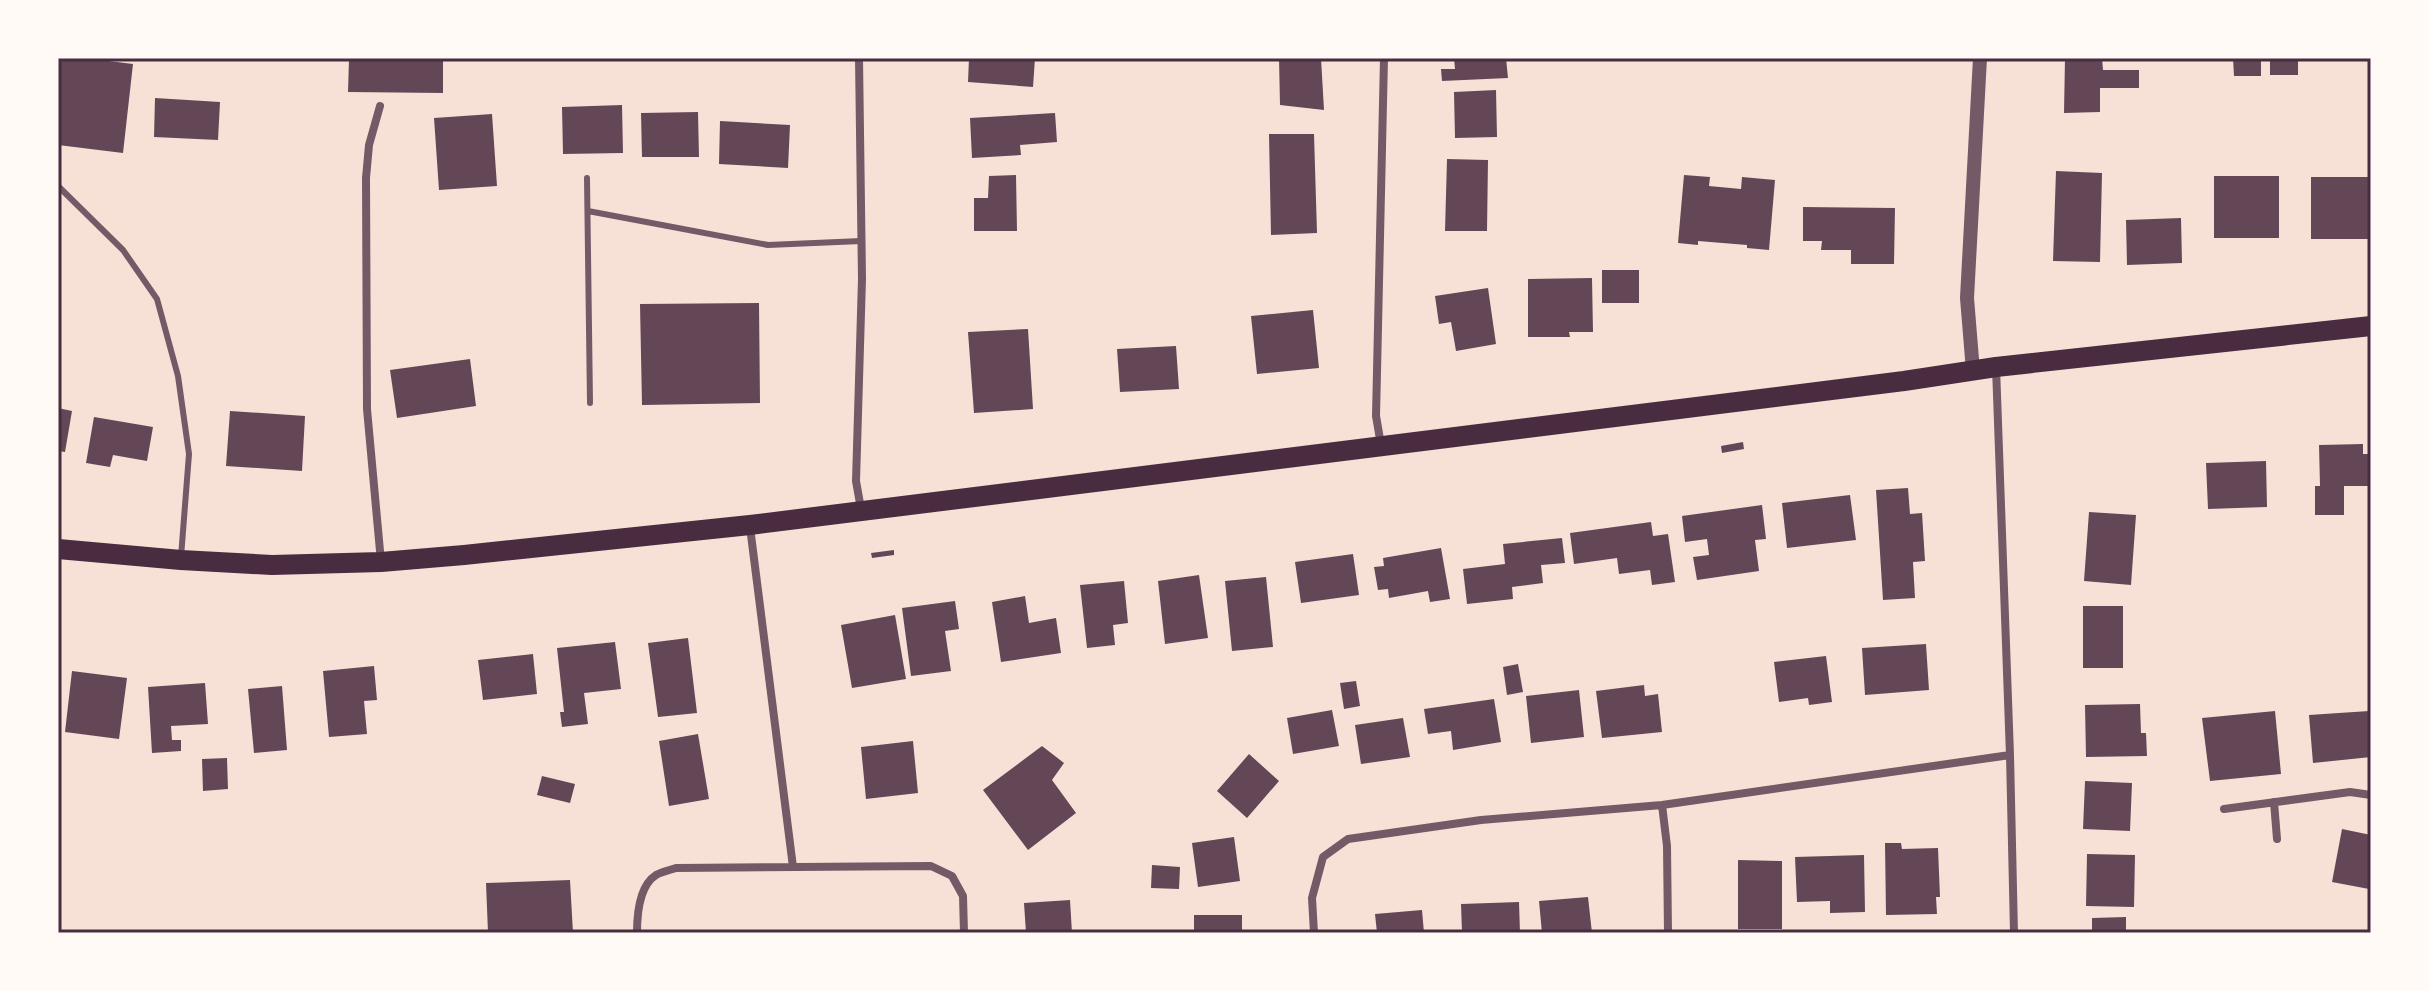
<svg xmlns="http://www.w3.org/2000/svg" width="2429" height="991" font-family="Roboto,sans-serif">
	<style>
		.building { fill: #644757 }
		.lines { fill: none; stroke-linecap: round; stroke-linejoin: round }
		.service { stroke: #755966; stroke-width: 6 }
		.minor { stroke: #755966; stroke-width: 8 }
		.tertiary { stroke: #755966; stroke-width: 14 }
		.primary { stroke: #4a2c40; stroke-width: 20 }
		.neatline { fill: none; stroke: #4a2c40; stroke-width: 3 }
	</style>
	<rect width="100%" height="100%" fill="#f7e1d7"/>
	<path class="building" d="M58,58H85L133,64L123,153L58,145Z
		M368,58L443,59V93L348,92L349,59Z
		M969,58H1035L1033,87L968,82Z
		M1279,58H1321L1324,110L1280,105Z
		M1454,58H1506L1508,78L1442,81L1441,69H1455Z
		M2065,58H2102L2103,70H2139V88H2100V112L2064,113Z
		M2233,58H2261V76H2234Z
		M2270,58H2298V75H2270Z
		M1496,90L1497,137L1455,138L1454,92Z
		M155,98L220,102L218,140L154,137Z
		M622,105L623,153L563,154L562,107Z
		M698,112L699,157H642L641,113Z
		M1055,113L1057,142L1020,145L1021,155L972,158L970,118Z
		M492,114L497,186L439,190L434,118Z
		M720,121L790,125L788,168L719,164Z
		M1269,134H1314L1317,233L1271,235Z
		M1447,159L1488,160L1487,231H1445Z
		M2056,171L2102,173L2100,262L2053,261Z
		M1016,175L1017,231H974V198H988L989,176Z
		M1684,175L1710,177L1709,186L1741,189L1742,177L1775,180L1769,250L1747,248V245L1698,241V245L1678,243Z
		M2214,176H2279V238H2214Z
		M2311,177H2371V239H2311Z
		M1803,207L1895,208L1894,264H1851V250H1821L1822,241H1803Z
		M2181,218L2182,263L2127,265L2126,220Z
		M1602,270H1639V303H1602Z
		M1592,278L1593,332H1569L1570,337H1528V279Z
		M1488,288L1496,344L1456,351L1451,322L1439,324L1435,296Z
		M759,303L760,403L642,405L640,304Z
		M1313,310L1319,368L1257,374L1251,316Z
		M1028,329L1033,409L974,413L968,332Z
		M1176,346L1179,389L1120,392L1117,349Z
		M470,359L476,406L397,418L390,370Z
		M58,408L72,411L65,452L58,451Z
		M230,411L305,416L302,471L226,466Z
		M94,417L153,427L147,461L113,455L110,467L86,463Z
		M1743,442L1744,449L1722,453L1721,446Z
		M2363,444V454H2371V486H2344V515H2315V486H2320L2319,445Z
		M2266,461L2267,507L2208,509L2206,463Z
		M1908,488L1910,514L1922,513L1925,561L1913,562L1915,598L1883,600L1876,490Z
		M1850,495L1856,540L1787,548L1782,503Z
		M1762,505L1766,539L1755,540L1759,571L1697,580L1693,557L1709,555L1707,539L1685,542L1682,516Z
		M2089,512L2136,515L2131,585L2084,581Z
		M1651,522L1653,536L1668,534L1675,582L1652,585L1650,570L1619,574L1617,558L1574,564L1570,533Z
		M1562,538L1565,563L1541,565L1543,583L1512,587L1513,599L1467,604L1463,569L1505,564L1503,544Z
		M1441,548L1450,599L1430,602L1428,591L1389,598L1388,589L1378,590L1374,567L1384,566L1383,558Z
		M894,550V555L872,558L871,553Z
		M1353,554L1359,595L1301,603L1295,562Z
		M1199,575L1208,638L1165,644L1158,581Z
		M1266,577L1273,647L1232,651L1225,581Z
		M1124,581L1128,623L1113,625L1115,645L1087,648L1080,585Z
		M1025,596L1029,623L1056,618L1061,653L1001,662L992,602Z
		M955,601L959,629L945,631L951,671L911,676L902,608Z
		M2083,606H2123V668H2083Z
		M895,615L906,679L852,688L841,625Z
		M688,638L697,713L658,717L648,643Z
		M615,642L621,689L584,693L588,724L562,727L560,712H564L557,648Z
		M1926,644L1929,690L1865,695L1862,648Z
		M533,654L537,694L483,700L478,660Z
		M1826,656L1832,702L1809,705L1808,698L1779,702L1774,662Z
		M1518,664L1523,692L1507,695L1503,667Z
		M374,666L377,700L364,701L367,734L329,737L323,671Z
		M72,671L127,678L119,739L65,732Z
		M1356,681L1360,706L1344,709L1340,683Z
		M205,683L208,724L171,726L172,740H181V751L152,753L148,687Z
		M1644,685L1645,696L1658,694L1662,732L1602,738L1596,691Z
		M282,686L287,750L254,753L248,689Z
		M1579,690L1584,737L1531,743L1526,696Z
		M1494,699L1501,742L1453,750L1451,731L1428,734L1424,709Z
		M2140,704L2141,733H2146L2147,756L2086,757L2085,705Z
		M1332,710L1339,746L1293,754L1287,718Z
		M2275,711L2281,774L2210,781L2202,718Z
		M2369,711L2371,757L2313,763L2309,715Z
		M1403,718L1410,757L1361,764L1355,725Z
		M698,734L709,799L669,806L659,741Z
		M913,741L918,793L866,799L861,747Z
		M1042,746L1064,763L1052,780L1076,813L1028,850L983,790Z
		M1249,754L1279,781L1247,818L1217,791Z
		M227,758L228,789L203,791L202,759Z
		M542,776L575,784L570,803L537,795Z
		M2085,781L2132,783L2130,831L2083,829Z
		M2342,829L2371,835L2369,889L2332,882Z
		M1234,837L1240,881L1198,887L1192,843Z
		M1885,843H1901L1902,849L1938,848L1940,897H1936L1937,914L1886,915Z
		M2087,854L2135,855L2134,907L2086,906Z
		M1864,855L1865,912L1830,913V901L1797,902L1795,857Z
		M1738,860L1782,861V929H1738Z
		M1152,865L1180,867L1179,889L1151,888Z
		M570,880L573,933H488L486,883Z
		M1588,897L1592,933H1542L1539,901Z
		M1070,900L1072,933H1026L1024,903Z
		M1519,902L1520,933H1462L1461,904Z
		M1422,910L1424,933H1377L1375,914Z
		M1194,915H1242V933H1194Z
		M2126,917V933H2092V918Z"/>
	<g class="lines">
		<path class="service" d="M587,178L590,403
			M58,186L123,250L157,299L178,376L189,454L181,557
			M588,211L768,245L861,241"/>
		<path class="minor" d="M859,58L862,279L856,481L861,509
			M380,106L369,145L366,178L367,409L381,562
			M1996,367L2010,755L2014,933
			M1381,445L1376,416L1384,58
			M750,527L793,867
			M2274,802L2277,839
			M1662,805L1667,846L1668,933
			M2224,809L2350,792L2371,795
			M637,933C637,916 639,886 656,875C661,872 670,870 676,868L931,866L952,876L963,896L964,933
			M1314,933L1312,898L1323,857L1348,839L1481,820L1662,805L2010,755"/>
		<path class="tertiary" d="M1973,371L1967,298L1980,58"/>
		<path class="primary" d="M58,549L181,560L272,565L381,562L464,555L750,525L1904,381L1996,367L2371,326"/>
	</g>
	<rect width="2429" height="991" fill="none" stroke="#fffaf5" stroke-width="120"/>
	<rect x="60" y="60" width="2309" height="871" class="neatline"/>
</svg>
